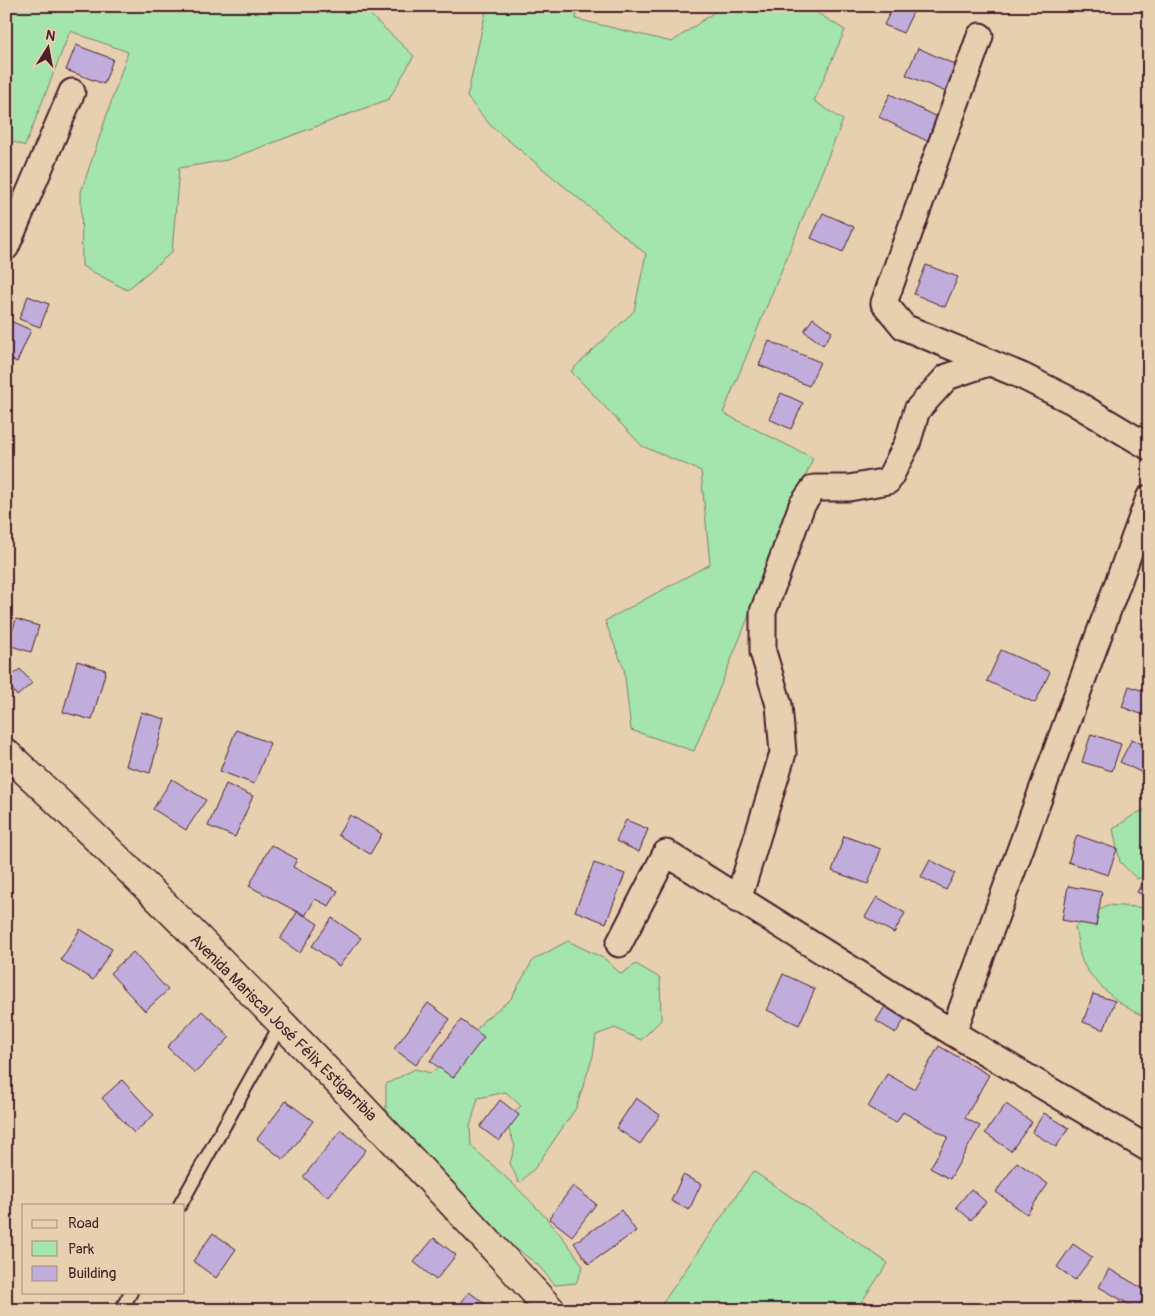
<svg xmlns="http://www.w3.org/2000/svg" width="1155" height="1316" font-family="Pangolin,sans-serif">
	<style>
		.green { fill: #a4e4ad; stroke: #77826c }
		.building { fill: #c1addc; stroke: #4a1f2b }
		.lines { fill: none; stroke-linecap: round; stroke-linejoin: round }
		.lane-casing { stroke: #4a1f2b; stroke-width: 16 }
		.street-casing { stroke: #4a1f2b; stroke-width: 29 }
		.secondary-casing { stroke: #4a1f2b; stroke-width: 31 }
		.lane { stroke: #e6d0af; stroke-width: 12 }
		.street { stroke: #e6d0af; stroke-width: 25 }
		.secondary { stroke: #e6d0af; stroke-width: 28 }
		.labels { text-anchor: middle; stroke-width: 4.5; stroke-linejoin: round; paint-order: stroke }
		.street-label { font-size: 16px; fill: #4a1f2b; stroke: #e6d0af }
	</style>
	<rect width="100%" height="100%" fill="#e6d0af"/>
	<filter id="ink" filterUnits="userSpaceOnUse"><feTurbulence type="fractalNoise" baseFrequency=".02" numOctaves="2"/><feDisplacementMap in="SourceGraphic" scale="10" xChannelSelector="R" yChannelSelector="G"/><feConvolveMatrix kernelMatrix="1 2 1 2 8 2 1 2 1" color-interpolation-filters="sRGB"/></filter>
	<g filter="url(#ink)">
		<path class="green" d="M6,6H365L364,9L414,56L389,99L227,160L179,168L172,252L127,290L82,266L81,192L128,52L70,31L25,146L6,139Z
			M487,6H577L576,19L672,42L723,6H806L845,30L814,101L843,120L723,413L813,458L694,751L631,730L624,669L605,621L710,564L701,471L642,446L571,371L634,311L646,254L491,126L467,97Z
			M1149,808V874L1137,879L1120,862L1113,829L1135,814Z
			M1107,905L1149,908V1017C1128,1014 1094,983 1084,965C1078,955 1078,938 1075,927Z
			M568,941L605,959L621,974L636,964L660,978L661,1020L641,1040L615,1028L596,1035L593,1056L576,1108L535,1168L519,1183L510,1163L515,1146L505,1119L521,1106L506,1092L478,1098L470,1127L471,1146C512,1182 553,1219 583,1266L576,1283L555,1285L538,1265L479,1220L409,1143L386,1112V1084L415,1069L431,1073L456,1057L484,1020L510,1000L533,960Z
			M753,1171L888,1263L856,1310H658Z"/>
		<path class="building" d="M893,6H916L903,33L884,25Z
			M76,45L113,59L104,84L66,70Z
			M918,48L958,66L946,92L906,75Z
			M890,94L939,118L927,141L879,117Z
			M823,213L854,227L843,252L811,238Z
			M926,265L958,277L945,307L914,294Z
			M28,296L49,304L40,327L19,319Z
			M813,318L832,332L823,345L804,331Z
			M6,319L31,330L17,362L6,357Z
			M769,341L820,362L809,386L759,365Z
			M781,393L803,403L791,429L769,419Z
			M1149,617V640L1140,636Z
			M16,619L39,626L31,652L8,645Z
			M1001,650L1050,672L1035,703L987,681Z
			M77,661L106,670L92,720L63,712Z
			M20,669L32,683L17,696L6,681Z
			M1129,686L1149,693V717L1122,707Z
			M141,712L165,719L150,773L126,766Z
			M236,730L270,743L254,784L220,771Z
			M1091,734L1121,744L1112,771L1082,762Z
			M1132,739L1149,748V776L1120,762Z
			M172,779L206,800L186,830L153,809Z
			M226,784L253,796L235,837L208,826Z
			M350,815L382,834L370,854L338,835Z
			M626,820L648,829L639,852L616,841Z
			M1077,835L1117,849L1108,875L1068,862Z
			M844,836L881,849L868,884L832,871Z
			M271,845L297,859L293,867L338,891L329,906L315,899L305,916L249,886Z
			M930,860L955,873L946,890L921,877Z
			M594,863L625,874L606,923L575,911Z
			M1149,871V898L1137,892Z
			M1068,886L1102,892L1096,926L1062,920Z
			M877,897L905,913L894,933L865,917Z
			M298,911L318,924L300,953L280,939Z
			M332,918L361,938L339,966L312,946Z
			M80,929L112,949L93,980L61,960Z
			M133,952L168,990L145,1011L110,973Z
			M783,974L815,989L799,1025L767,1010Z
			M1093,994L1115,1001L1104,1030L1083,1022Z
			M889,1000L909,1012L896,1033L876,1021Z
			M428,1003L450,1019L416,1065L394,1049Z
			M202,1011L230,1037L195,1073L167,1047Z
			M461,1020L484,1037L453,1078L430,1061Z
			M939,1046L989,1075L965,1118L980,1126L950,1179L930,1168L948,1137L903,1112L896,1123L868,1107L887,1074L914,1089Z
			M122,1080L154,1115L134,1133L102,1098Z
			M636,1098L660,1115L640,1144L616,1128Z
			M500,1100L519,1115L499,1141L480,1127Z
			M286,1101L313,1121L284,1160L257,1139Z
			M1006,1104L1032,1122L1011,1151L985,1133Z
			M1044,1113L1069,1128L1056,1147L1032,1132Z
			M341,1130L366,1150L328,1197L303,1177Z
			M1017,1162L1048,1184L1027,1214L996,1192Z
			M683,1175L701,1184L689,1210L671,1201Z
			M573,1186L596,1204L572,1236L549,1218Z
			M971,1189L986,1202L971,1220L956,1207Z
			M621,1210L636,1231L589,1264L574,1243Z
			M213,1233L236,1249L216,1278L193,1261Z
			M434,1238L456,1255L436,1280L414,1262Z
			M1073,1244L1092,1257L1075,1280L1057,1267Z
			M1109,1269L1147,1291L1137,1309L1099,1287Z
			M469,1292L491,1308L490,1310H456Z"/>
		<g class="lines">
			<g class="lane-casing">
				<path id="lane" d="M180,1205L281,1024
					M121,1310L131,1292"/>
			</g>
			<g class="street-casing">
				<path id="street" d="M980,36L884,303L904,327L1022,376L1072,401L1149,447
					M6,247L72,92
					M738,900L783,753L779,705L763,652V612L802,505L814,488H849L888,481L907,444L917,410L947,377L988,363
					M619,944L666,853L953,1033L1149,1149
					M953,1033L1149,498"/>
			</g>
			<g class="secondary-casing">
				<path id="secondary" d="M6,753C197,929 375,1119 551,1310"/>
			</g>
			<use href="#lane" class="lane"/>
			<use href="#street" class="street"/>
			<use href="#secondary" class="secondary"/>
		</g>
	</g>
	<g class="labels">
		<g class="street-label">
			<text transform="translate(284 1027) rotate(45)" y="6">Avenida Mariscal José Félix Estigarribia</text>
		</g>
	</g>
	<rect width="1155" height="1316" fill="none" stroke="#e6d0af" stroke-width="25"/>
	<rect x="12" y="12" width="1130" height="1291" fill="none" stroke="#4a1f2b" stroke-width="2" filter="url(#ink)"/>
	<rect x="22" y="1204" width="162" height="90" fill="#e6d0af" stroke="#a8897a"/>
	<rect x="32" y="1220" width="25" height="8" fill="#e6d0af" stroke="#a8897a"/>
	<text x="68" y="1228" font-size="15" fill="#4a1f2b">Road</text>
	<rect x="32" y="1241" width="25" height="15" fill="#a4e4ad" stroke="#a8897a"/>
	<text x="68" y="1254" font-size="15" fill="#4a1f2b">Park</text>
	<rect x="32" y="1266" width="25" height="15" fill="#c1addc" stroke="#a8897a"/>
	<text x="68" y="1278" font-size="15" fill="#4a1f2b">Building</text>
	<g transform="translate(48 48) rotate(11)" stroke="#e6d0af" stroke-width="4" paint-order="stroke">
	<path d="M0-4L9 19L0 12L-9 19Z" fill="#4a1f2b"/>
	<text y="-8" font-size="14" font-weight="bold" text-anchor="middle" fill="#4a1f2b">N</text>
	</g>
</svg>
